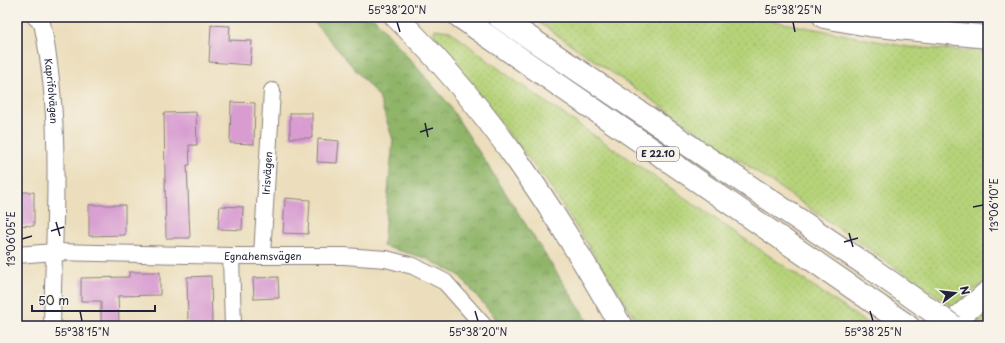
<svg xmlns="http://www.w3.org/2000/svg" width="1005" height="343" font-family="'Playpen Sans',sans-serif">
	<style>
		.grass { fill: url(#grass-dots); stroke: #6c7a5a }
		.forest { fill: url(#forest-crowns); stroke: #596c52 }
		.building { fill: #d89cd1 }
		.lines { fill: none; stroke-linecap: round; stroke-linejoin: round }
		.street-casing { stroke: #87807c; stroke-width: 18 }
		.highway-casing { stroke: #87807c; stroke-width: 24 }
		.street { stroke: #fff; stroke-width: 16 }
		.highway { stroke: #fff; stroke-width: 22 }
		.highway-bridge-casing { stroke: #87807c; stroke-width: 24; stroke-linecap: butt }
		.highway-bridge { stroke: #fff; stroke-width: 22 }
		.ticks { fill: none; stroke: #22223b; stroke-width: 1.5 }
		.labels { text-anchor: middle; stroke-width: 3.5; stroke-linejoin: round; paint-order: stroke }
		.shield { fill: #f7f3e8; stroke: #62616f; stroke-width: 1 }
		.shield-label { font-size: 9px; font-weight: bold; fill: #22223b }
		.street-label { font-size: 10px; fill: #22223b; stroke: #f7f3e8 }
		.neatline { fill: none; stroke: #22223b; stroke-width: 1.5 }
		.ticks-label { font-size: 10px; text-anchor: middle; fill: #22223b }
	</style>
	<defs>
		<pattern id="grass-dots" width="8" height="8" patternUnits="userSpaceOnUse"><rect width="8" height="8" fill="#b6d379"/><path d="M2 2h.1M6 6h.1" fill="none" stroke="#9cb56a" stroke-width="1.8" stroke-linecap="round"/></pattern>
		<pattern id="forest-crowns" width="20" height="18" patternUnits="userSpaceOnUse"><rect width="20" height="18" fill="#90b569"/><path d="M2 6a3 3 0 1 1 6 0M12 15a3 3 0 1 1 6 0" fill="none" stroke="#759358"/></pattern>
	</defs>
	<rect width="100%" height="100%" fill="#f7f3e8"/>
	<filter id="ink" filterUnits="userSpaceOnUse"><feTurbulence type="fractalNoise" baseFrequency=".025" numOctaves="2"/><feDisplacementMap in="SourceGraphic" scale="8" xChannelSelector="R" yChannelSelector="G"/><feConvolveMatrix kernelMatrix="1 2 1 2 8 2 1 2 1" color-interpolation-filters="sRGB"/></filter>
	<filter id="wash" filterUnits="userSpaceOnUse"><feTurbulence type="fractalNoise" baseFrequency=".012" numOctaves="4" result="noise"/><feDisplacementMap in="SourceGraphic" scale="16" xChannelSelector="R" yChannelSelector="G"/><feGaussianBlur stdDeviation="0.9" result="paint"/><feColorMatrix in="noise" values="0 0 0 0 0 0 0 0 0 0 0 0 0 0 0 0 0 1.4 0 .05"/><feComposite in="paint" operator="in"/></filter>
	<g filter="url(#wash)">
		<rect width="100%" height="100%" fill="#ecdebc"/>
		<path class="grass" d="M531,17H753L908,47L988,52V280L952,306Z
			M434,29L450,31L511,78L871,326H640L548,183L435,40Z
			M988,314V326L974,325Z"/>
		<path class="forest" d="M306,17L374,18L447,102L591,326H502L459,275L425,258L383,246L393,140L379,97L313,21Z"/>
		<g id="blocks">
			<path class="building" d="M211,25L230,26L229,40L252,41L250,65L209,62Z
				M231,102L255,103L254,144L230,143Z
				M196,112L197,145H189L190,165H187L190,238H166L164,113Z
				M290,113H312V138H290Z
				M318,139L339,141L337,163L317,162Z
				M17,192H34V226L17,225Z
				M285,198L310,200L308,234L283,233Z
				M89,205H125V235L89,236Z
				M220,206L243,207L242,230L218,229Z
				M129,272H160V295L118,296L119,323L101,324V301H81V278L129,277Z
				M211,276L212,326H188L187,277Z
				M278,277L279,298L254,299L253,278Z"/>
		</g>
	</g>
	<g filter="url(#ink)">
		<use href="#blocks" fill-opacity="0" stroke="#87807c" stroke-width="1"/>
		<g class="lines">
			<g class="street-casing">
				<g id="street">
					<path id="s1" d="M35,17L42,23C63,121 54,226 52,326"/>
					<path id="s2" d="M17,255L54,252L231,256H344L386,259L413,266L445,282L484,326"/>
					<path id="s3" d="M262,255L272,91"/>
					<path d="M231,256L233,326"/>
				</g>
			</g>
			<g class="highway-casing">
				<path id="highway" d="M396,17C488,106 558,215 621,326
					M460,17L908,326
					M499,17L872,269
					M824,17L868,25L988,37
					M948,326L988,292"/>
			</g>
			<use href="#street" class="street"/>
			<use href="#highway" class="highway"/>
			<g class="highway-bridge-casing">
				<path id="highway-bridge" d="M872,269L953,326"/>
			</g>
			<use href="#highway-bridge" class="highway-bridge"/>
		</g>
	</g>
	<path class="ticks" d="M397,22L400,32M793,22L795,32M425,123L428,137M420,132L433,128M973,207L983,205M56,222L60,236M51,231L64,227M849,233L853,247M22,239L32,236M844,242L858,238M80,311L82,321M475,311L478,321M870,311L873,321"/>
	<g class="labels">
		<rect class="shield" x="637" y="147" width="42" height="14" rx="3"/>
		<g class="shield-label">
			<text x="658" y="157">E 22.10</text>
		</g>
		<g class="street-label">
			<text dy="4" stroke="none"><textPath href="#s1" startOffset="78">Kaprifolvägen</textPath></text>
			<text dy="4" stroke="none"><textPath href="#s3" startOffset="82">Irisvägen</textPath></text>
			<text dy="4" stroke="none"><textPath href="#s2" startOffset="246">Egnahemsvägen</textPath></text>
		</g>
	</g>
	<rect width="1005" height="343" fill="none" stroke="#f7f3e8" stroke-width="44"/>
	<g transform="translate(955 293) rotate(75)" stroke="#f7f3e8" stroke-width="3" paint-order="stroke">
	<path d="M0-3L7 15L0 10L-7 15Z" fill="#22223b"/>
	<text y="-6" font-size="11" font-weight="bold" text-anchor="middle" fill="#22223b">N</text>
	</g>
	<path d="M32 305v6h123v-6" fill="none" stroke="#22223b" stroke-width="2"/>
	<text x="38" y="305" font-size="12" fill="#22223b" stroke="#f7f3e8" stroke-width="3" paint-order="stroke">50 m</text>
	<rect x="22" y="22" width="961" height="299" class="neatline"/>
	<g class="ticks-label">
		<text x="397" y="14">55°38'20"N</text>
		<text x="793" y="14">55°38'25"N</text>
		<text transform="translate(994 205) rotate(-90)" y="4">13°06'10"E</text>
		<text transform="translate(11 239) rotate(-90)" y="4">13°06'05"E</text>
		<text x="82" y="336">55°38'15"N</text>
		<text x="478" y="336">55°38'20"N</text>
		<text x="873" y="336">55°38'25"N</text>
	</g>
</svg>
